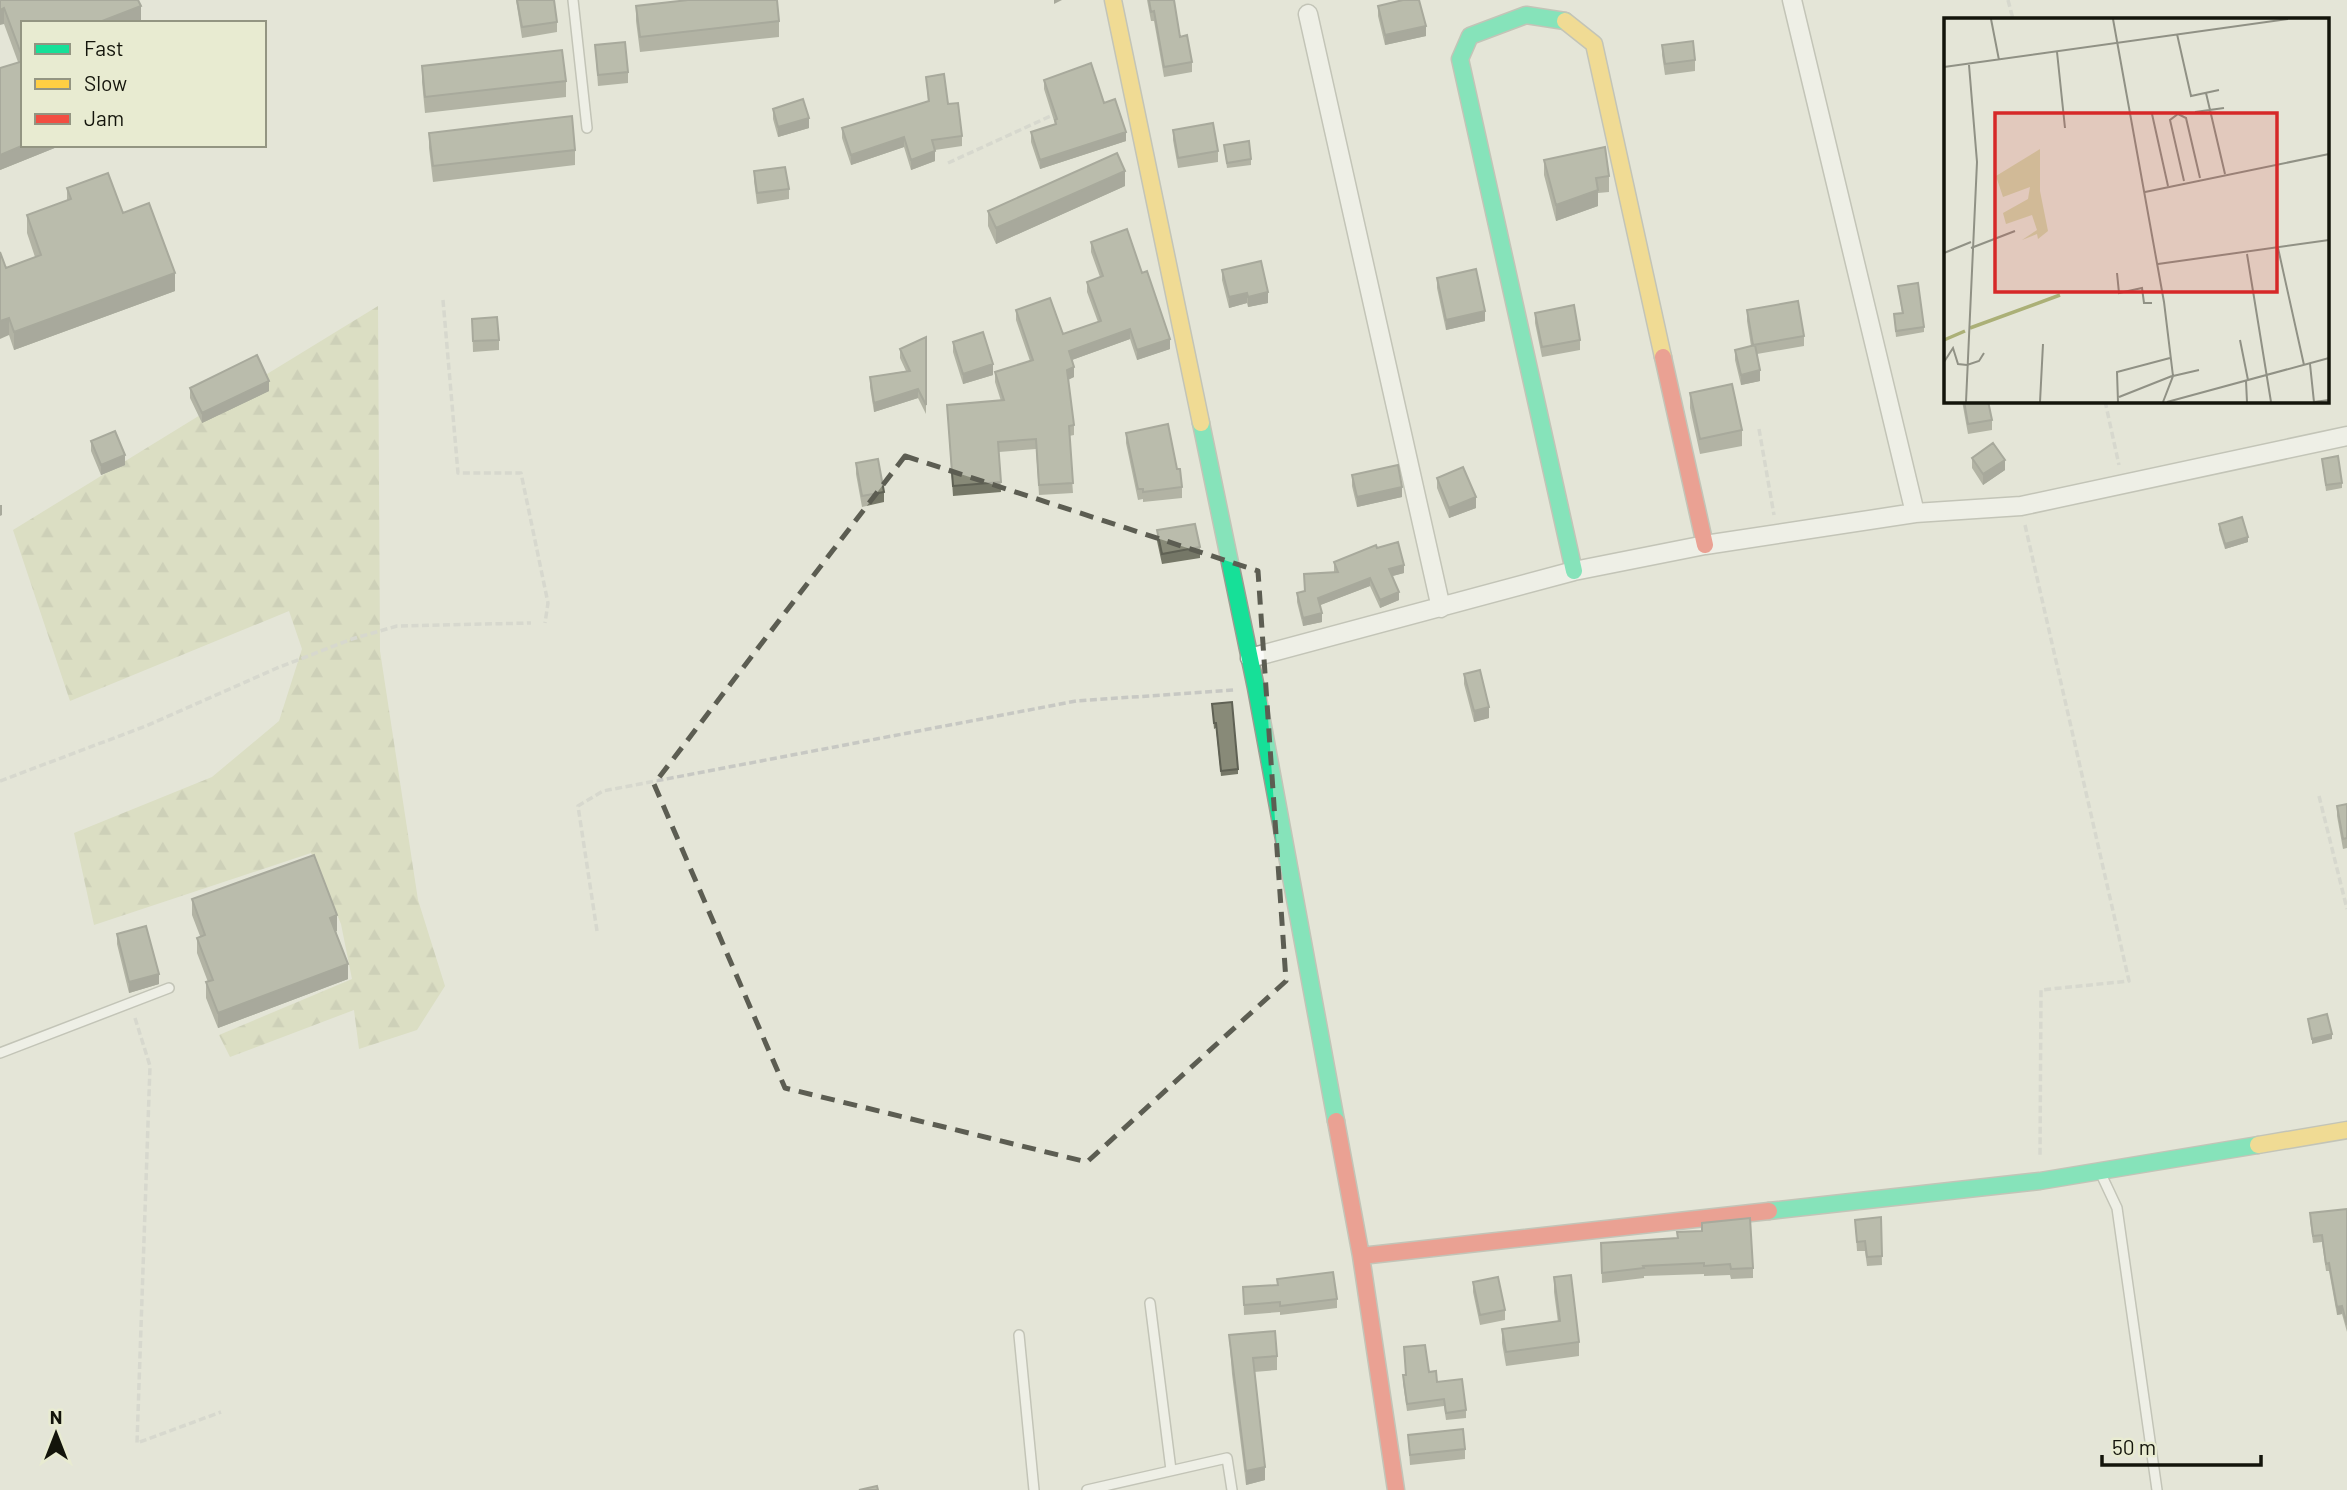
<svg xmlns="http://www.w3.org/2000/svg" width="2347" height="1490" font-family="Barlow,sans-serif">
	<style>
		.forest { fill: url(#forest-firs) }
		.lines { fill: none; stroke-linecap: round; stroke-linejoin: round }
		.lane-casing { stroke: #9b9c91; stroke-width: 12 }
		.street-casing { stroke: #9b9c91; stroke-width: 21 }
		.fast-casing { stroke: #9b9c91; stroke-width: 19 }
		.slow-casing { stroke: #9b9c91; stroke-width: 19 }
		.jam-casing { stroke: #9b9c91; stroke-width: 19 }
		.path { stroke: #c7c8c3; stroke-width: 3.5; stroke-dasharray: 7 3.5; stroke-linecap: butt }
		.lane { stroke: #fbfbf9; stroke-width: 9 }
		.street { stroke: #fbfbf9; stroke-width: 18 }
		.fast { stroke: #16e098; stroke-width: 16 }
		.slow { stroke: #ffcf43; stroke-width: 16 }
		.jam { stroke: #f24e42; stroke-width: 16 }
		.wall { fill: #757767 }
		.shaded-wall { fill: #5f6154 }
		.building { fill: #888a78; stroke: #5f6154; stroke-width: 2 }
		.marked { fill: none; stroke: #5c5d52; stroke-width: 5; stroke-dasharray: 14 9; stroke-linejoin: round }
		.inset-river { fill: none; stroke: #abb077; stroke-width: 3.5 }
		.inset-road { fill: none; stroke: #909185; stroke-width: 2 }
		.view { fill: #d62828; fill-opacity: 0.15; stroke: #d62828; stroke-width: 3.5 }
		.inset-edge { fill: none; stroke: #13140b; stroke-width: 3.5 }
	</style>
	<defs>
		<pattern id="forest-firs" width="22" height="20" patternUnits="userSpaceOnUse" patternTransform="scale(1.75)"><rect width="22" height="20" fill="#d0d4ab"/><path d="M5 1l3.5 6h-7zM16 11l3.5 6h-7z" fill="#b2b592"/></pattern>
	</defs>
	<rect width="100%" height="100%" fill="#e4e5d7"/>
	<path class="forest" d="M378,306L380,651L418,900L445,986L417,1030L359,1049L354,1010L230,1057L219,1035L352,979L341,924L311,853L94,925L74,833L212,777L279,721L302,649L289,611L70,701L13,530Z"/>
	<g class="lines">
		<g class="lane-casing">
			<path id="lane" d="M573,0L587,128
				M0,1053L169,988
				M2101,1174L2117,1208L2157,1490
				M1150,1303L1171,1470
				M1019,1335L1034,1490
				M1087,1490L1227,1458L1232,1490"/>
		</g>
		<g class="street-casing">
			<path id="street" d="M1792,0L1915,513
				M1308,14L1441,608
				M1250,658L1574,571L1705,545L1915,513L2021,506L2347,436"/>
		</g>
		<g class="fast-casing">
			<path id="fast" d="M1565,21L1526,15L1470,36L1460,59L1574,571
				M1201,423L1256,688L1336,1121
				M1769,1211L2040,1181L2258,1145"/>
		</g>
		<g class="slow-casing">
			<path id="slow" d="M1113,0L1201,423
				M1565,21L1594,44L1663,357
				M2258,1145L2347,1130"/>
		</g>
		<g class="jam-casing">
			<path id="jam" d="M1663,357L1705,545
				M1336,1121L1361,1256L1396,1490
				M1361,1256L1769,1211"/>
		</g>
		<path class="path" d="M2008,0L2013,19
			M948,163L1055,114
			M443,300L458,473H521L548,603L545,623
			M2105,401L2119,465
			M1759,429L1774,515
			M2025,525L2129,981L2041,990L2040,1157
			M0,781L146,726L277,668L352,639L397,626L531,623
			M2319,796L2347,909
			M597,931L578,806L603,791L1076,701L1234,690
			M135,1018L150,1066L137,1443L221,1412"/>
		<use href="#lane" class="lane"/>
		<use href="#street" class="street"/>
		<use href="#fast" class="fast"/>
		<use href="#slow" class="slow"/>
		<use href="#jam" class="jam"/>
	</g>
	<path class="wall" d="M0,0L141,22L23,23V145H62L0,170L18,62L4,24Z
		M516,0H554L557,22V32L522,38Z
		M1147,0H1174L1180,37L1192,62V72L1164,77L1154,21H1151Z
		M636,6L779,21V37L640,52L636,21Z
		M1378,6L1426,36L1385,45L1378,16Z
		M595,45L628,72V83L598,86Z
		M1662,45L1695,60V71L1665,75L1662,55Z
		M422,66L566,81V97L425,113L422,82Z
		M926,77L948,104L962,136V146L935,150V161L911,170L904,147L851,165L842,138V128L928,102Z
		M1044,80L1104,103L1126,141L1040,169L1031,142V132L1055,124L1044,89Z
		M773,109L809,128L778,137L773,119Z
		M1173,130L1218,151V162L1178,168L1173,140Z
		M429,133L575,150V165L433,182L429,148Z
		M1224,145L1251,159V165L1227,168Z
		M1544,160L1609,176V192L1598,193V206L1556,221L1544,175Z
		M754,171L789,189V199L757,204L754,181Z
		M1125,186L996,244L988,226V211Z
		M67,188L123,213L175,291L14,350L9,335L6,268L35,257L27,233V215L67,201Z
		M1091,242L1142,273L1170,349L1137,360L1130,339L1072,360L1074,377L1068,380L1074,425V435L1069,436L1073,493L1039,495L1036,449L999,452L1001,492L953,496L947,405L1001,401L995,382V372L1030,361L1016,320V310L1063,334L1098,322L1087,292V282L1100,277L1091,252Z
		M1222,270L1268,303L1248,307L1247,303L1229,308L1222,280Z
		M1437,278L1485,321L1446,330L1437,288Z
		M1898,286L1924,327V332L1896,337L1894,314L1902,313Z
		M1747,310L1804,336V346L1757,354L1760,381L1741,385L1735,360V350L1751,346L1747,321Z
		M1535,313L1580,340V350L1542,357L1535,323Z
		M472,319L499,340V350L473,352Z
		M926,337V414L918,398L874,412L870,387V377L906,371L900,358V349Z
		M953,342L993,375L963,384L953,352Z
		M190,388L269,391L202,423L190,398Z
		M1690,393L1742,430V446L1700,454L1690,408Z
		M1962,401H1988L1992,420V430L1968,434Z
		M1126,433L1177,469L1182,487V498L1143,502V499L1138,500L1126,443Z
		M91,441L125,465L101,475L91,451Z
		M1972,458L2005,470L1983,485L1972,468Z
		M2322,459L2342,483V488L2326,491Z
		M856,463L884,492V502L862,507L856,474Z
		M1352,475L1402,497L1357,507L1352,486Z
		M1437,478L1476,508L1449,518L1437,488Z
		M2219,524L2248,542L2225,549L2219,530Z
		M1157,530L1200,547V558L1162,564L1157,541Z
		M1377,548L1404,573L1392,576L1399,600L1380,608L1370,586L1320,605L1322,622L1303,626L1297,602V593L1305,591L1334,572V562Z
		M1464,674L1489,718L1474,722L1464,684Z
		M1212,704L1238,769V774L1221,776L1216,728L1214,729Z
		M2347,804V848L2343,849L2337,816V806Z
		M192,899L337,931H336L348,979L218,1028L206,998V982H208L197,953V938L200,936L192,915Z
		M117,934L159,984L129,993L117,944Z
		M2347,1209V1332L2342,1314L2337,1315L2329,1271H2326L2322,1242L2313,1243L2310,1220V1213Z
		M1881,1217L1882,1265L1867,1266L1865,1251H1857L1855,1220Z
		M1601,1243L1753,1268V1278L1731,1279L1730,1275L1704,1276V1274L1644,1276V1278L1602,1283Z
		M1554,1277L1579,1342V1356L1506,1366L1502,1343V1329L1558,1322L1554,1292Z
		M1277,1279L1337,1299V1308L1280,1315V1312L1244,1315L1243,1287L1277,1285Z
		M1473,1282L1505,1310V1320L1480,1325L1473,1292Z
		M1229,1335L1277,1356V1370L1254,1372L1265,1480L1246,1485L1232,1374Z
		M1404,1347L1466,1410V1418L1446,1420L1444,1406L1407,1411L1403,1383V1375H1406Z
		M1408,1435L1465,1449V1459L1410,1465Z"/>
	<path class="shaded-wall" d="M1054,0H1062L1054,4Z
		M141,6V22L138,23H97Z
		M4,8V24L0,25V10Z
		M1426,26V36L1385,45V35Z
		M809,118V128L778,137V127Z
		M1126,132V141L1040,169V160Z
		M904,137V147L851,165V155Z
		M24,145H62L0,170V155Z
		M935,151V161L911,170V160Z
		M1125,171V186L996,244V228Z
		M1598,190V206L1556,221V205Z
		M175,273V291L14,350V332Z
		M1268,292V303L1248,307V297Z
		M1247,293V303L1229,308V297Z
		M1485,311V321L1446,330V320Z
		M9,318V335L0,339V321Z
		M1130,329V339L1069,361V351Z
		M1170,339V349L1137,360V350Z
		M993,364V375L963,384V374Z
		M1074,367V377L1067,380V370Z
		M1760,370V381L1741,385V375Z
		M269,381V391L202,423V413Z
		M918,389V398L874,412V403Z
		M125,455V465L101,475V465Z
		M2005,460V470L1983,485V474Z
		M1402,487V497L1357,507V497Z
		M1476,497V508L1449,518V508Z
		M0,505H2V515L0,516Z
		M2248,537V542L2225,549V544Z
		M1404,565V573L1389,577V569Z
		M1370,578V586L1318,606V598Z
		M1399,592V600L1380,608V600Z
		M1322,613V622L1303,626V618Z
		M1489,707V718L1474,722V711Z
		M337,915V931L330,933V918Z
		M348,964V979L218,1028V1013Z
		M159,974V984L129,993V982Z
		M2332,1034V1039L2312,1044V1039Z
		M2342,1306V1314L2337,1315V1307Z
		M1265,1467V1480L1246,1485V1471Z"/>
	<path class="building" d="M0,0H138L141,6L97,23H23V59L4,8L0,10Z
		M517,0H554L557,22L522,27Z
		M688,0H777L779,21L640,37L636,6Z
		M1149,0H1174L1180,37L1187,35L1192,62L1164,67L1154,11L1151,12Z
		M1403,0H1419L1426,26L1385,35L1378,6Z
		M1693,41L1695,60L1665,64L1662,45Z
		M625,42L628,72L598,75L595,45Z
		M562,50L566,81L425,97L422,66Z
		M23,61V145H24L0,155V68Z
		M1091,63L1104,103L1115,99L1126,132L1040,160L1031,132L1056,124L1055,120L1057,119L1044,80Z
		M944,74L948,104L958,103L962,136L932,140L935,151L911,160L904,137L851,155L842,128L929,101L926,77Z
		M803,99L809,118L778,127L773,109Z
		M572,116L575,150L433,166L429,133Z
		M1213,123L1218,151L1178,158L1173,130Z
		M1249,141L1251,159L1227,163L1224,145Z
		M1605,147L1609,176L1596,178L1598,190L1556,205L1544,160Z
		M1117,153L1125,171L996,228L988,211Z
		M785,167L789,189L757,193L754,171Z
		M108,173L123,213L149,203L175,273L14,332L9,318L0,321V252L6,268L41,255L27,215L71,199L67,188Z
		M1127,229L1142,273L1147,271L1170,339L1137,350L1130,329L1069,351L1074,367L1067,370L1074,425L1069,426L1073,483L1039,485L1036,439L998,442L1001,482L953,486L947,405L1004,400L995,372L1033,360L1016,310L1050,298L1063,334L1101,321L1087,282L1103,276L1091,242Z
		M1261,261L1268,292L1248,297L1247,293L1229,297L1222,270Z
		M1476,269L1485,311L1446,320L1437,278Z
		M1918,283L1924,327L1896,331L1894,314L1903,313L1898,286Z
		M1798,301L1804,336L1753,345L1747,310Z
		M1574,305L1580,340L1542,347L1535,313Z
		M497,317L499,340L473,341L472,319Z
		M983,332L993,364L963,374L953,342Z
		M926,337V405L918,389L874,403L870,377L910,371L900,349Z
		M1755,345L1760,370L1741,375L1735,350Z
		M257,355L269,381L202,413L190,388Z
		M1732,384L1742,430L1700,439L1690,393Z
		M1964,401H1988L1992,420L1968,424Z
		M1168,424L1177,469H1180L1182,487L1143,492V489H1138L1126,433Z
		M115,431L125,455L101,465L91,441Z
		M1993,443L2005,460L1983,474L1972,458Z
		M2338,456L2342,483L2326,485L2322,459Z
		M878,459L884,492L862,496L856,463Z
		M1398,465L1402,487L1357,497L1352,475Z
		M1463,467L1476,497L1449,508L1437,478Z
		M2242,517L2248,537L2225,544L2219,524Z
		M1195,524L1200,547L1162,554L1157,530Z
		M1398,542L1404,565L1389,569L1399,592L1380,600L1370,578L1318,598L1322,613L1303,618L1297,593L1305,591L1304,574L1338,572L1334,562L1376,545L1377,548Z
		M1480,670L1489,707L1474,711L1464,674Z
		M1232,702L1238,769L1221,771L1216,723H1214L1212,704Z
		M2347,804V838L2343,839L2337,806Z
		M314,855L337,915L330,918L348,964L218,1013L206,982L213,980L197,938L205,935L192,899Z
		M146,926L159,974L129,982L117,934Z
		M2327,1014L2332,1034L2312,1039L2308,1019Z
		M2347,1209V1325L2342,1306L2337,1307L2329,1263L2326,1264L2322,1235L2313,1236L2310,1213Z
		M1881,1217L1882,1256L1867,1257L1865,1241L1857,1242L1855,1220Z
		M1750,1218L1753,1268L1731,1269L1730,1264L1704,1266V1263L1643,1266L1644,1268L1602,1273L1601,1243L1678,1238L1677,1232L1702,1231V1223Z
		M1333,1272L1337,1299L1280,1306V1302L1244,1305L1243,1287L1278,1285L1277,1279Z
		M1571,1275L1579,1342L1506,1352L1502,1329L1560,1321L1554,1277Z
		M1498,1277L1505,1310L1480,1315L1473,1282Z
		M1275,1331L1277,1356L1253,1358L1265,1467L1246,1471L1229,1335Z
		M1425,1345L1429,1372L1436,1371L1437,1382L1462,1379L1466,1410L1446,1413L1444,1399L1407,1404L1403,1375H1406L1404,1347Z
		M1463,1429L1465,1449L1410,1455L1408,1435Z
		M877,1486L878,1490H859Z"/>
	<path d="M0 0H2347V1490H0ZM905,456L1258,571L1286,981L1087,1162L785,1088L654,784Z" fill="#e4e5d7" fill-opacity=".55" fill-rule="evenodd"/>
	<path class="marked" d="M905,456L1258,571L1286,981L1087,1162L785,1088L654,784Z"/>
	<g transform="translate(1944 18)">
		<rect width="385" height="385" fill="#e4e5d7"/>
		<path d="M96,131V173L104,213L94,221L93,216L78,222L93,212L88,197L62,206L59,195L84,181L86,169L59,179L52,158Z" fill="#d0d4ab"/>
		<path class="inset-river" d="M26,310L116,277M0,322L21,313"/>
		<path class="inset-road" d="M47,1L55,42M169,1L220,284L229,358L219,384M233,16L247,78L275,72M113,34L121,110M0,49L344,1M262,75L281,156M251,94L280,90M208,96L224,168M240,163L226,102L234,96L242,100L256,160M201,174L385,136M27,230L71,213M334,230L360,347M0,235L27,224M303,236L327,384M214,246L385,222M173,255L175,275L198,270L200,285H208M296,322L304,362M0,344L9,330L14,346L23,347L35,343L40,335M366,346L370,384L385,382M229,358L255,352M302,363L303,384M175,379L228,358M22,384L33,144L25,47M96,384L99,326M174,384L173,354L226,340M223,384L385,340"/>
		<path class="view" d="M51,95H333V274H51Z"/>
		<rect width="385" height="385" class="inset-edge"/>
	</g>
	<rect x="21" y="21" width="245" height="126" fill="#e8ebd1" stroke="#939582" stroke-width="2"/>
	<rect x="35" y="44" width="35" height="10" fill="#16e098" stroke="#939582" stroke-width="2"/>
	<text x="84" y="56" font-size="21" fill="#13140b">Fast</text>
	<rect x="35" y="79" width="35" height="10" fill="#ffcf43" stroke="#939582" stroke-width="2"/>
	<text x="84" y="91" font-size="21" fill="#13140b">Slow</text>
	<rect x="35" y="114" width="35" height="10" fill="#f24e42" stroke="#939582" stroke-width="2"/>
	<text x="84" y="126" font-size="21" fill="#13140b">Jam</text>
	<g transform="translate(56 1434)" stroke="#e8ebd1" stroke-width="5" paint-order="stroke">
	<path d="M0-5L12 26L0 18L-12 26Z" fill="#13140b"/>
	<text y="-10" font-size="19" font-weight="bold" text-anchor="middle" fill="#13140b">N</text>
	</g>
	<path d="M2102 1455v10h159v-10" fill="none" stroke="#13140b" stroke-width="3.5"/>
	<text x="2112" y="1455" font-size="21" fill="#13140b" stroke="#e8ebd1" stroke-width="5" paint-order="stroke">50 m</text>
</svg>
